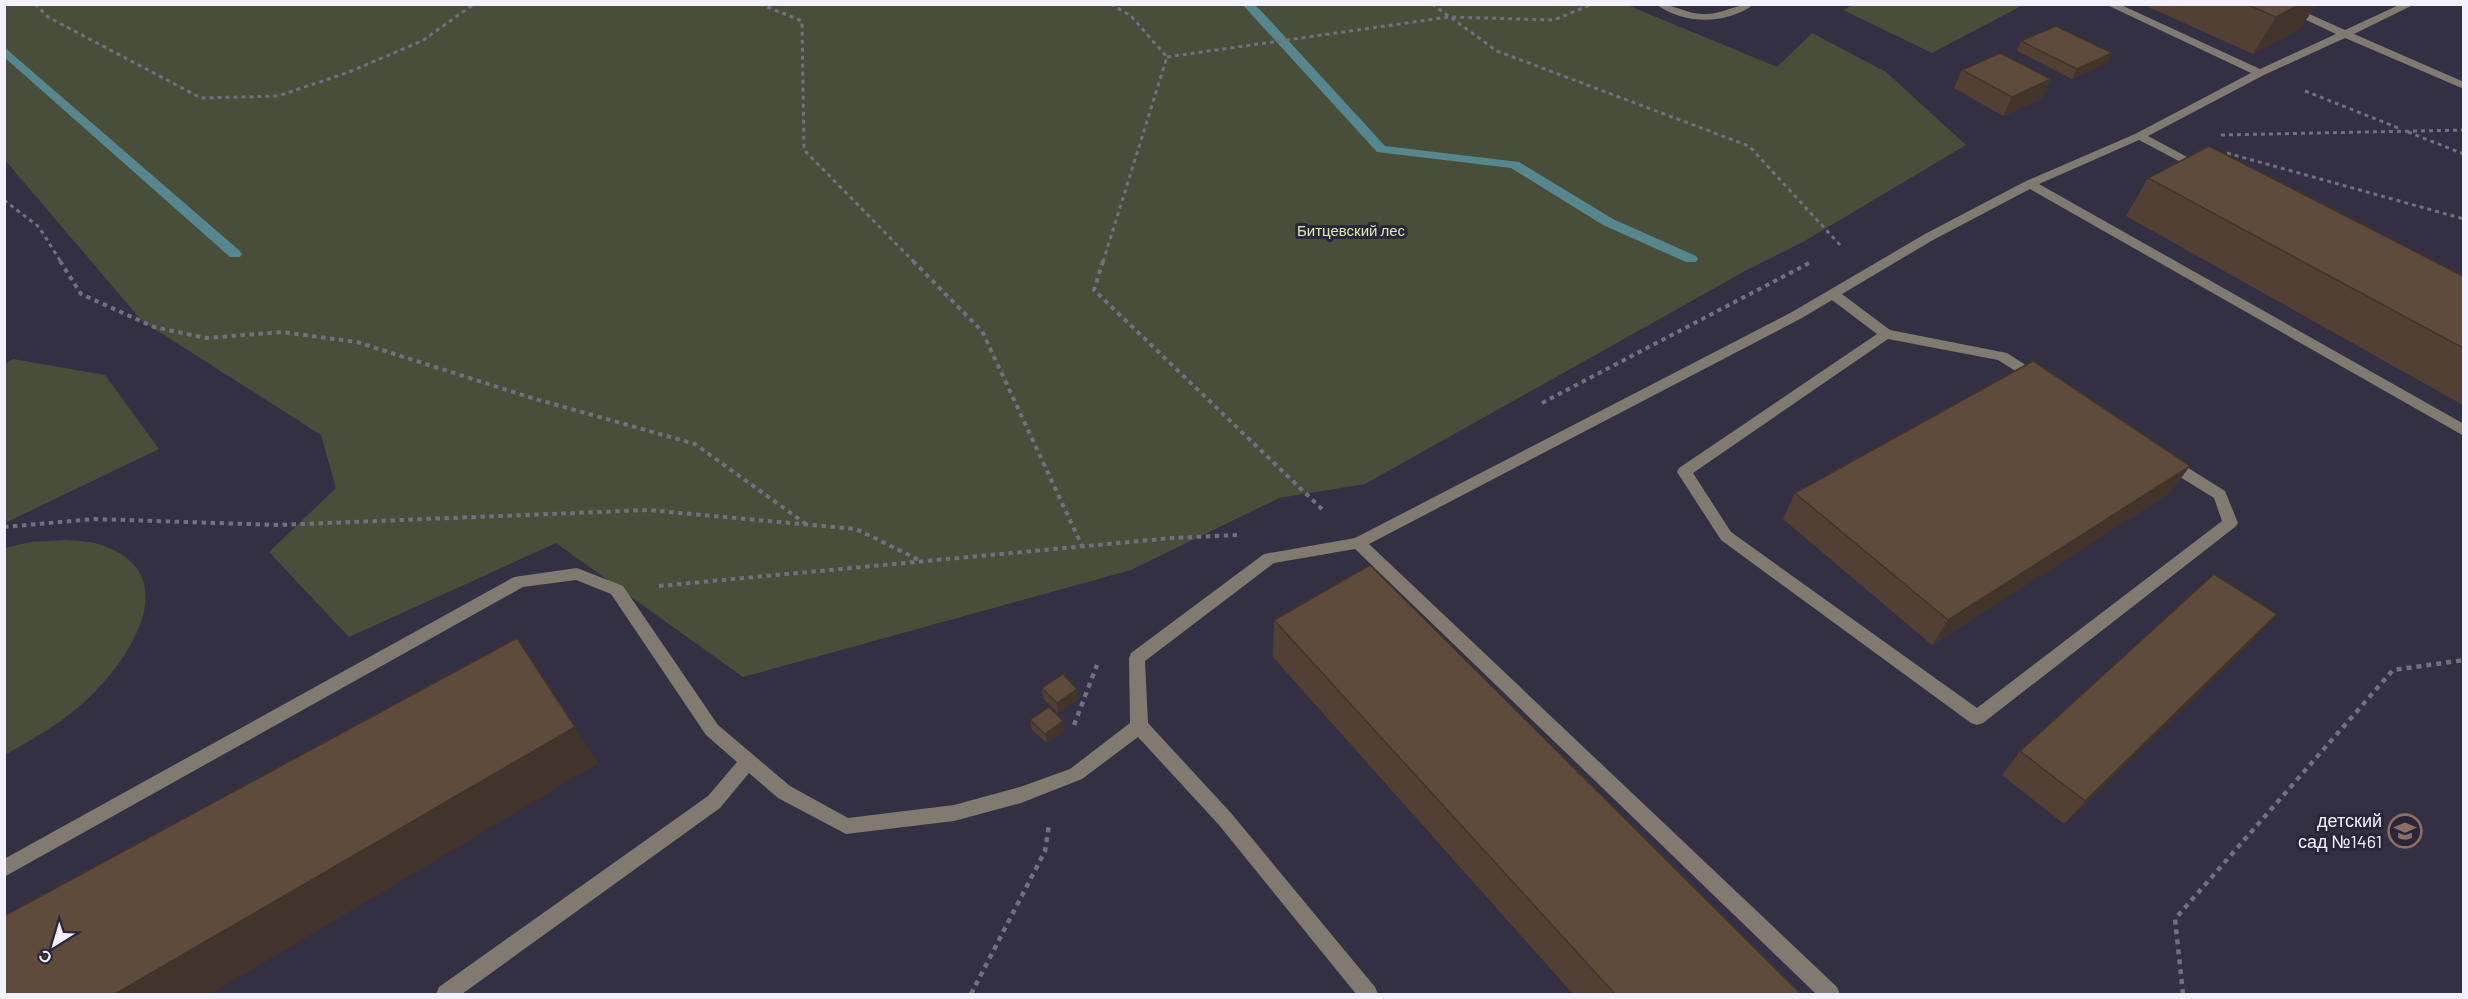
<svg xmlns="http://www.w3.org/2000/svg" width="2468" height="999" font-family="Barlow,sans-serif">
	<style>
		.green { fill: #494e3a }
		.lines { fill: none; stroke-linecap: round; stroke-linejoin: round }
		.stream { fill: #56868e; fill-rule: evenodd }
		.path-far2 { stroke: #726f81; stroke-width: 3; stroke-dasharray: 4 4; stroke-linecap: butt }
		.path-far1 { stroke: #726f81; stroke-width: 4; stroke-dasharray: 4.5 4.5; stroke-linecap: butt }
		.path { stroke: #726f81; stroke-width: 4.5; stroke-dasharray: 5 5; stroke-linecap: butt }
		.minor { fill: #807a70; fill-rule: evenodd }
		.wall { fill: #524034 }
		.shaded-wall { fill: #42342a }
		.building { fill: #5f4b3c; stroke: #42342a; stroke-width: 1.5 }
		.labels { text-anchor: middle; stroke-width: 6; stroke-linejoin: round; paint-order: stroke }
		.park-label { font-size: 15px; fill: #dcecae; stroke: #29263a }
		.near-poi-label { font-size: 18px; fill: #f3f1ff; stroke: #29263a; text-anchor: end }
	</style>
	<rect width="100%" height="100%" fill="#333044"/>
	<path class="green" d="M4,5H1627L1777,67L1812,33L1886,72L1966,145L1803,242L1745,271L1365,484L1279,498L1131,570L743,677L556,543L349,637L269,552L336,488L321,435L142,321L5,160Z
		M1853,5V4L2023,5L1932,53L1843,10Z
		M13,359L105,375L159,449L5,523V364Z
		M66,540C76,541 88,541 98,544C191,572 127,665 81,705C58,725 31,740 5,755V548L31,542Z"/>
	<g class="lines">
		<path class="stream" d="M1242,4H1254L1265,15L1385,146L1519,162L1613,219L1696,256L1698,259L1696,262H1686L1603,225L1511,168L1377,152Z
			M4,47L240,251L242,254L240,257H230L4,57Z"/>
		<path class="path-far2" d="M35,4L48,17L201,98L278,96L349,72L422,41L474,4
			M760,4L802,21L804,150L914,262
			M1111,4L1131,16L1167,57
			M1432,4L1497,51L1749,146L1841,246
			M1167,57L1449,17L1554,20L1592,4
			M2305,91L2401,129
			M2408,132L2464,154
			M2221,135L2464,130
			M2227,153L2464,219
			M4,200L39,227L61,262
			M1103,262L1167,57"/>
		<path class="path-far1" d="M60,261L81,294L154,327L206,338L282,332L357,342L532,398L695,444L806,524
			M913,261L982,331L1082,546
			M1103,261L1094,290L1324,511
			M1542,403L1811,262
			M4,527L94,519L278,525L648,510L856,529L919,560
			M659,586L1172,538L1237,535"/>
		<path class="path" d="M1074,725L1097,665
			M971,994L1045,851L1049,825
			M2183,994L2175,919L2393,670L2464,660"/>
		<path class="minor" d="M1656,4C1675,4 1686,14 1703,14C1721,15 1735,4 1754,4C1727,25 1683,25 1656,4Z
			M2105,4H2119L2260,69L2336,34L2272,4H2287L2345,30L2401,4H2415L2354,34L2464,82V89L2345,38L2264,75L2148,136L2204,166V170H2196L2139,140L2039,184L2464,424V436L2030,189L1933,240L1842,294L1890,330L2007,353L2043,376L2045,379L2043,382H2033L1998,360L1888,339L1693,473L1731,532L1977,708L2222,521L2214,498L2164,467L2162,463L2164,459H2174L2225,491L2238,523L2235,527L1983,723L1977,725L1971,723L1721,540L1677,472L1679,468L1877,334L1832,300L1802,318L1369,544L1837,987L1840,994H1816L1355,549L1274,563L1145,661L1148,723L1231,813L1375,987L1378,994H1356L1219,825L1138,737L1082,779L1021,803L954,821L846,834L778,798L749,773L720,808L462,994H436L439,987L708,796L737,762L706,735L611,594L576,580L523,587L4,877V859L514,577L577,568L623,586L718,725L790,786L848,818L954,805L1020,787L1070,769L1130,723L1129,658L1131,653L1264,554L1355,538L1792,312L1925,234L2026,181L2135,134L2251,73Z"/>
	</g>
	<path class="wall" d="M2142,4H2316L2301,28L2253,54Z
		M2021,41L2112,53L2107,63L2072,79L2017,51Z
		M1962,70L2051,79L2042,98L2003,116L1954,88Z
		M2148,178L2463,276V405L2126,216Z
		M2171,492L1932,645L1783,519L1795,493Z
		M1274,620L1801,994H1573L1273,657Z
		M2254,639L2064,824L2002,775L2020,751Z
		M1042,688L1079,699L1058,713L1043,698Z
		M1030,720L1063,721L1064,731L1047,743L1032,730Z"/>
	<path class="shaded-wall" d="M2300,4H2316L2301,28L2253,54L2276,17Z
		M2112,53L2107,63L2072,79L2077,69Z
		M2051,79L2042,98L2003,116L2012,97Z
		M2190,466L2171,492L1932,645L1948,620Z
		M2277,614L2254,639L2064,824L2085,801Z
		M1077,689L1079,699L1058,713L1057,703Z
		M1063,721L1064,731L1047,743L1045,734Z
		M575,727L599,763L211,994H115Z"/>
	<path class="building" d="M2246,4H2300L2276,17Z
		M2056,26L2112,53L2077,69L2021,41Z
		M2000,53L2051,79L2012,97L1962,70Z
		M2209,146L2463,276V348L2148,178Z
		M2033,361L2190,466L1948,620L1795,493Z
		M1370,565L1801,994H1615L1274,620Z
		M2214,574L2277,614L2085,801L2020,751Z
		M517,638L575,727L115,994H4V916Z
		M1063,674L1077,689L1057,703L1042,688Z
		M1049,707L1063,721L1045,734L1030,720Z"/>
	<defs>
		<g id="school-ring" transform="scale(1.725)"><circle r="9.5" fill="#29263a" stroke="#8d6e63" stroke-width="1.5"/><path d="M0-5L7-2L0 1L-7-2ZM-4 1L0 2.5L4 1V4Q0 6-4 4Z" fill="#8d6e63"/></g>
	</defs>
	<g fill-rule="evenodd">
		<use href="#school-ring" x="2405" y="831"/>
	</g>
	<g class="labels">
		<g class="park-label">
			<text x="1351" y="236">Битцевский лес</text>
		</g>
		<g class="near-poi-label">
			<text x="2382" y="827">детский<tspan x="2382" dy="21">сад №1461</tspan></text>
		</g>
	</g>
	<rect width="2468" height="999" fill="none" stroke="#f3f1ff" stroke-width="12"/>
	<g transform="translate(54 945) rotate(217)" stroke="#29263a" stroke-width="4.5" paint-order="stroke">
	<path d="M0-4.5L10 22L0 15L-10 22Z" fill="#f3f1ff"/>
	<text y="-9" font-size="16" font-weight="bold" text-anchor="middle" fill="#f3f1ff">С</text>
	</g>
</svg>
